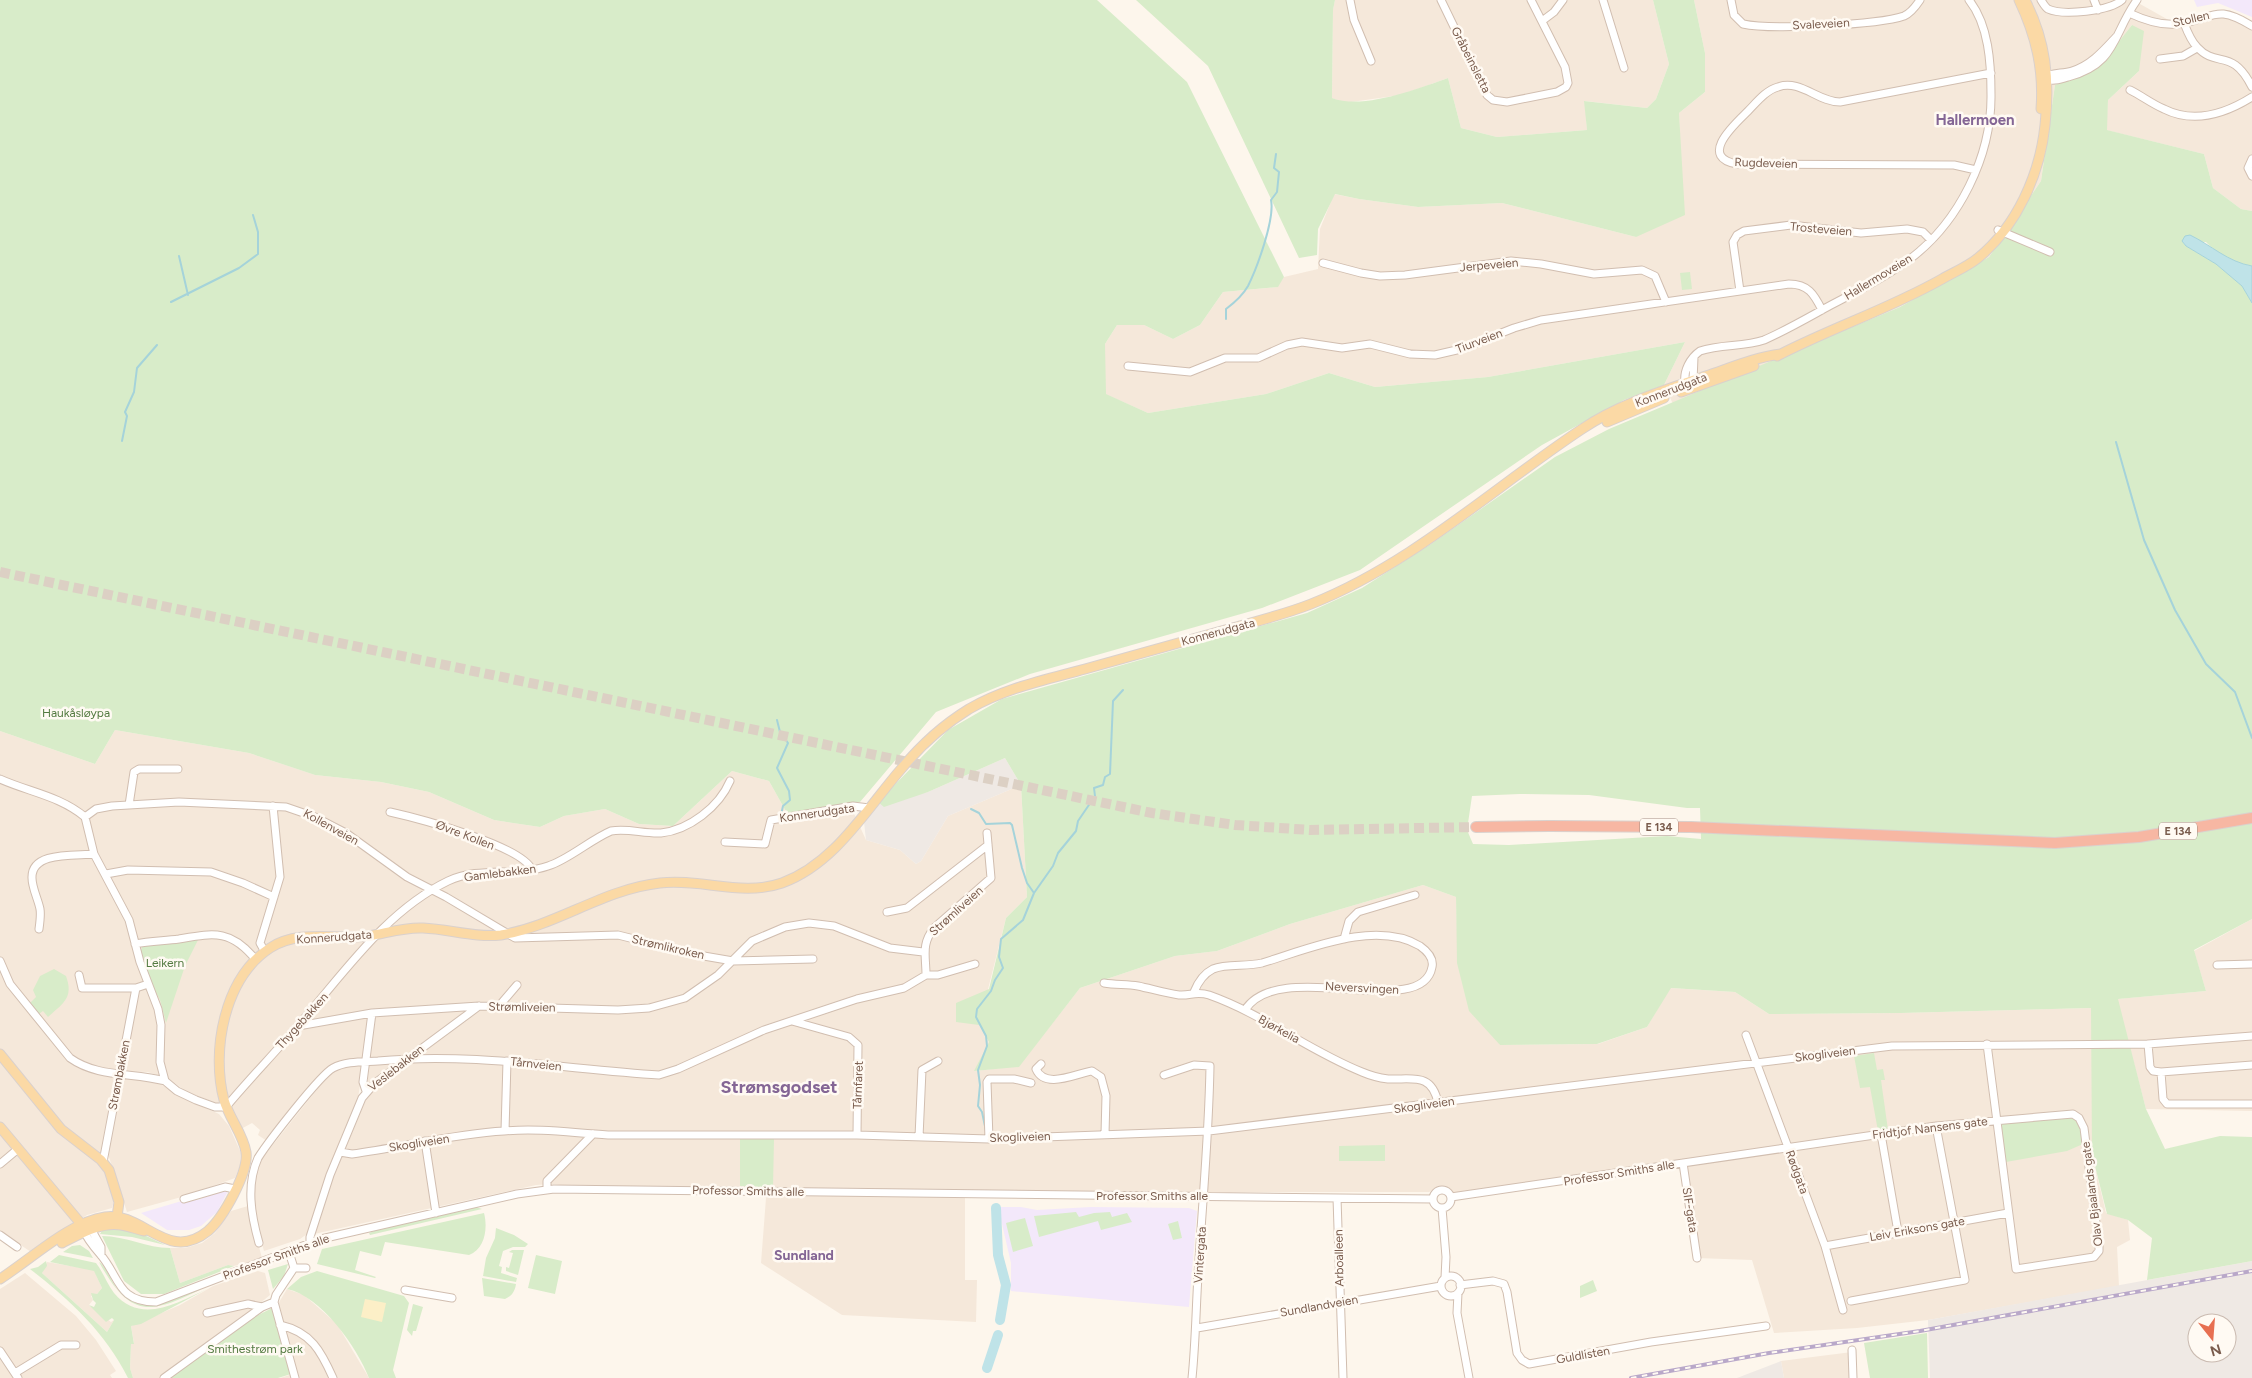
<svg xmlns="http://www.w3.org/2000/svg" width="2252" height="1378" viewBox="0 0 2252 1378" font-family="Figtree,sans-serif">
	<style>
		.residential { fill: #f5e8da }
		.industrial { fill: #efe9e4; fill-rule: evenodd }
		.education { fill: #f3e8fa }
		.green { fill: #d8ecc9; fill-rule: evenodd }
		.sand { fill: #fcefc7 }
		.water { fill: #bfe3e8; stroke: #a5d3da }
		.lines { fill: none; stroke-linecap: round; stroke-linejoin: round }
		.stream { stroke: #a5d3da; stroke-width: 2 }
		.river { stroke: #bfe3e8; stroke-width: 10 }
		.highway-tunnel { stroke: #dcd0c4; stroke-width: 10; stroke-dasharray: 10 5; stroke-linecap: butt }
		.minor-casing { stroke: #d1beb0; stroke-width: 9 }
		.major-casing { stroke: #dad1cd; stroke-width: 11 }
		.highway-casing { stroke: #dad1cd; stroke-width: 12 }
		.minor { stroke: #fff; stroke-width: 7 }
		.major { stroke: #fbd9a5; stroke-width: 9 }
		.highway { stroke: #f7b7a3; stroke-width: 10 }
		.rail-casing { stroke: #b9a8c9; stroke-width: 4 }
		.rail { stroke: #fffaf3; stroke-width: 2; stroke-dasharray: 5.5; stroke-linecap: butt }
		.labels { text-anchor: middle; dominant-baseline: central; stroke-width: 5; stroke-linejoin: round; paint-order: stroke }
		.shield { fill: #fffaf3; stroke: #a28b7f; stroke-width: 1 }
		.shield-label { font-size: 11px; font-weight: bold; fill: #7a5c4d }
		.street-label { font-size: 12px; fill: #7a5c4d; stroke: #fffaf3 }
		.park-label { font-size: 12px; fill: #537a41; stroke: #fffaf3 }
		.neighbourhood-label { font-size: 14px; font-weight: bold; fill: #846695; stroke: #fffaf3 }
		.quarter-label { font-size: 15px; font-weight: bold; fill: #846695; stroke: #fffaf3 }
		.district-label { font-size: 18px; font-weight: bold; fill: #846695; stroke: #fffaf3 }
	</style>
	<rect width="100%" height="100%" fill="#fdf6ec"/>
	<path class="residential" d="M1335,0H1653L1669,64L1656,99L1647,108L1585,101L1587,130L1497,137L1461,128L1448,78L1401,95L1344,103L1332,98L1333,10Z
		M1694,0H2133L2181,27L2220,17L2252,23V211L2241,209L2213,188L2204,154L2106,130L2108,100L2139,71L2132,25L2097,70L2055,85L2041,181L1989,257L1900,307L1673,404L1664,385L1685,342L1488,377L1375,387L1329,373L1266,394L1148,413L1105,394V344L1117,325H1144L1173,339L1200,325L1223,292L1277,287L1284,277L1318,269L1320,229L1334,194L1359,199L1418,207L1502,203L1636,237L1680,148L1679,113L1705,92V53Z
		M115,730L249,753L315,775L381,782L429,792L494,820L540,827L564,816L605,809L639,824L673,826L732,771L769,781L788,815L852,809L866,840L900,850L916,864L921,861L948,816L1021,785L1027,897L1006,918L979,1025L989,1042L975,1071L1019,1066L1080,988L1175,956L1217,951L1290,924L1423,885L1456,897L1458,966L1500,1045L1598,1044L1647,1027L1670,988L1735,992L1769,1014L1901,1013L2092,1008V1154L2106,1213L2128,1220L2130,1240L2117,1247L2119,1286L1928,1320L1857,1328L1774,1333L1752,1260L1697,1258L1683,1164L1451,1197L1449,1188L1441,1186L1429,1192H1212L1204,1196L965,1197V1280H977L976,1322L842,1315L761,1263L766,1198L719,1191L580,1189L555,1184L536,1185L314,1234L325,1198L367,1097L369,1059L338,1063L327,1068L267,1141L258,1135L260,1130L252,1123L241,1129L232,1109L187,1092L169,1079L148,1072L116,1071L104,1153L98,1162L107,1175L114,1201L112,1208L87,1215L31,1252L0,1231V731L95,764Z
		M2252,919V1111L2146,1109L2117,999L2206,991L2194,951Z
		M360,1066L362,1069L358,1099L340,1141L307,1234L300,1239L264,1251L256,1221L254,1203L255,1172L260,1161L330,1073L342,1068Z
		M121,1077L154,1080L182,1097L219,1114L229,1126L241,1153L240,1166L235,1178L185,1196L127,1212L108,1154Z
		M248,1206L262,1258L234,1266L228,1265L180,1283L170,1248H185L202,1243L215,1233L231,1211Z
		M47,1262L94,1270L102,1288L97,1294L91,1296L93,1300L89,1305L111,1322L114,1320L107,1332L42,1273Z
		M258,1271L265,1273L270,1295L225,1332L162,1378H133L130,1368L131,1344L134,1343L131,1326L180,1305L213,1286Z
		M25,1273L76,1316L96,1340L116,1371L110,1375L112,1378H0V1289Z
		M287,1289L304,1295L337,1324L369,1378H280L296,1373L278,1304Z
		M1852,1352L1853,1378H1784L1781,1361Z"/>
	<path class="industrial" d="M1005,758L1021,785L948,816L921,861L916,864L900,850L866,840L864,822L878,802L928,792Z
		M2252,1261V1378H1930L1928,1320ZM2197,1323H2227V1353H2197Z
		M1781,1361L1784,1378H1737Z"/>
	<path class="education" d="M2194,0H2252V17L2218,3L2197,7Z
		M218,1191H228L217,1212L201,1226L189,1230H167L141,1213L185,1200H198Z
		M998,1207H1021L1037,1210L1091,1207L1189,1208L1197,1211L1189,1307L1011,1291V1263Z"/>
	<path class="green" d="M0,0H1097L1187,82L1284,277L1278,287L1223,292L1200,325L1173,339L1144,325H1117L1105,344L1106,394L1148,413L1266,394L1329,373L1375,387L1488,377L1685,342L1664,385L1624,400L1542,445L1360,570L1262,608L1030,674L936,712L860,802L842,807L788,815L769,781L732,771L673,826L639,824L605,809L564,816L540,827L494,820L429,792L381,782L315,775L249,753L115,730L95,764L0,731Z
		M1136,0H1335L1333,10L1332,98C1363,110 1417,89 1448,78L1461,128L1497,137L1587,130L1584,101L1647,108L1656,99L1669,64L1653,0H1694L1705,53V92L1679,113L1685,215L1636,237L1502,203L1418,207L1359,199L1335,194L1318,229L1317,255L1299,258L1208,66Z
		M2132,25L2144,31L2139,71L2108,100L2107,130L2204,154L2213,188L2241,209L2252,211V266C2235,263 2217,254 2206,242L2182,241L2186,246L2216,264L2242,286L2252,303V919L2194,950L2206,991L2118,999L2146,1109L2165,1149L2220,1136L2252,1137V1261L2147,1280L2152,1238L2128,1220L2107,1214L2092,1154L2091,1008L1901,1013L1769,1014L1735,992L1671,988L1647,1027L1597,1044L1500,1045L1469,1011L1457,963L1456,897L1423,885L1290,924L1217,951L1175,956L1080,988L1019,1067L974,1071L989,1042L979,1025L956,1022V1003L989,989L1006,918L1027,897L1021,785L1005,758L928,792L884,807L878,802L948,730L1002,699L1307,613L1362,588L1431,544L1555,457L1609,429L1900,307L1989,257L2041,181L2055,85L2097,69ZM1520,794L1589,795L1687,808H1700L1701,839L1667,836L1509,845L1473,844L1467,830L1472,796Z
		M1690,272L1692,289L1682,290L1680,273Z
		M199,938L185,966L166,1023C164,1015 162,1007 160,1000C153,984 134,962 143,945Z
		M54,969L66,976C74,998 63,1003 48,1017L43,1011L36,1016L27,1006L36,997L33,990L40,976Z
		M1874,1053L1877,1070L1883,1069L1885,1080H1881L1888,1130L1878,1131L1870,1087L1860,1088L1854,1056Z
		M2073,1117L2080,1123L2083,1144L2067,1151L2006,1162L2001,1126L2002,1122Z
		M740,1138L774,1139L773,1188L740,1186Z
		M1385,1145V1161H1339V1146Z
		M476,1207L482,1209L370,1235L369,1233L380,1229Z
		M1076,1212L1079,1217L1094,1213L1110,1212L1112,1217L1127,1213L1132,1222L1101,1230L1098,1221L1039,1237L1034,1216Z
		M484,1213C488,1228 485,1249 469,1255L385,1242L381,1256L360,1251L355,1270L376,1277L375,1278L317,1264L322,1249Z
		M1025,1218L1033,1246L1013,1252L1006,1223Z
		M1178,1221L1182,1238L1173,1240L1168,1224Z
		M120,1228L138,1232L165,1245L132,1237L100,1234L103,1229Z
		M496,1228L514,1235L528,1244L525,1247H513L503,1251L499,1266L502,1267L501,1273L517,1278L516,1282L483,1276L486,1258L495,1238Z
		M102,1236C126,1236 147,1248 170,1248L180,1283L228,1265L234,1266L164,1294H141L124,1281Z
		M80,1245L89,1251L93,1258L63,1252L72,1246Z
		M512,1250H524L518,1275L506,1271V1267L509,1268L513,1253L509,1252Z
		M59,1255L96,1263C103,1272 107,1284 114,1293C141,1325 177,1303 207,1289L141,1324L131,1326L134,1344H131L130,1368L133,1378H128C105,1332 70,1300 30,1269L38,1267L46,1261L47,1266L42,1273L107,1332L114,1320L112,1318L106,1322L89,1305L94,1307L96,1303L93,1300L91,1293L97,1294L102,1288L94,1271L50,1262Z
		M536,1255L562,1261L555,1294L528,1288Z
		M99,1262C107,1267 111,1282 118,1290C146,1322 180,1294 210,1285C154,1312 133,1324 99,1262Z
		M288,1264L284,1276L273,1289L268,1270Z
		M317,1271L404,1296L409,1303L393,1370L396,1378H369C357,1347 321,1296 287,1289L301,1277Z
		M482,1278L516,1284C515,1291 512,1296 505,1299L484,1296Z
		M1593,1280L1597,1291L1580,1298V1286Z
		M413,1304L423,1307L416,1331H413L412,1336L407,1330Z
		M272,1308L291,1374L278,1378H168L202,1355L243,1323Z
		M1927,1333L1928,1378H1870L1864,1343Z"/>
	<path class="sand" d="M365,1299L386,1303L382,1322L361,1317Z"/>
	<path class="water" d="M2190,235C2211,245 2228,262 2252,266V303L2242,286L2216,264L2186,246L2182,241L2185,236Z"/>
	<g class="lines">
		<path class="stream" d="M179,256L188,295
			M171,302L239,268L258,254V232L253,215
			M1226,319V309C1234,303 1243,295 1248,286C1257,268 1275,219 1271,200L1277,192L1279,172L1274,168L1276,154
			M122,441L127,416L125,412L134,392L137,368L157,345
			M2116,442L2144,540L2175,610L2206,664L2235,692L2252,738
			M777,720L780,732L788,743L777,768L789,791L790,800L783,806L781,815
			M971,809L979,813L986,824L1010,823L1012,825L1022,868L1027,883L1034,893L1023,920L1001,939L999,957L1003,968L995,980L991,991L977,1009L976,1017L986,1036L987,1046L978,1070L980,1085L978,1106L982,1112L986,1131
			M1034,893L1053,866L1058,853L1076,831L1078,821L1095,796L1094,788L1103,785L1105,777L1110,774L1113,701L1123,690"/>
		<path class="river" d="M996,1208L998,1255L1006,1285L1000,1320
			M987,1368L998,1335"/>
		<path class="highway-tunnel" d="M0,572L1152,813L1235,825L1310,830L1476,827"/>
		<defs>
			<path id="minor" d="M1350,0L1354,20L1371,61
				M1441,0L1487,95L1493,100L1507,102L1557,92L1566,87L1568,83L1565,67L1531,0
				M1603,0L1624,68
				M1731,0L1734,15L1743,24C1770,30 1878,25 1904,16C1911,13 1916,6 1920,0
				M2041,0C2043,3 2045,7 2048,9C2063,16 2110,11 2122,0
				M2094,0L2098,10
				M2129,13C2144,20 2161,26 2178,24C2215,19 2214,3 2252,26
				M1542,21L1554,12L1563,0
				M2184,23C2187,31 2191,41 2197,47C2217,69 2232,47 2252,87
				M2116,37C2103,51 2091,65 2072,71C2062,74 2051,72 2042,78C2051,82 2059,80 2068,77C2117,64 2112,35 2137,0
				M2160,59L2183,56L2197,48
				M2130,90C2142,96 2152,104 2164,109C2194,124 2225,114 2252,97
				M2252,159L2248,168L2252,176
				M1976,170L1954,165L1737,164C1697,157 1736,123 1748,111C1756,103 1766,90 1778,87C1800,79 1818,102 1840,102L1991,73
				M1998,230L2050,252
				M1323,263L1361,273L1380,276L1405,275L1511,261L1541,264L1594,274L1642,270L1655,276L1666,302
				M1740,291L1733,242L1737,235L1744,231L1791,225L1861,233L1907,229L1923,232L1931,240
				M1694,357L1693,381L1690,389L1685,384C1683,371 1690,358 1700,351C1721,344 1744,347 1764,340C1787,330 1809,317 1831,305C1858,291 1885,277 1910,259C1959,222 1992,156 1991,94C1991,64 1989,25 1969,0
				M1128,366L1190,372L1225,358H1258L1287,345L1302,342L1342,348L1370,344L1410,354L1435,355L1461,349L1514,328L1541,320L1789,284C1808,284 1814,294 1822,310
				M0,779C29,792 60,796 85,817L94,854L129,920L140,962L158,1009L161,1025L160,1062L165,1081L177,1091L196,1100L215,1107H226C250,1078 277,1051 301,1022C345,972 386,911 448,881C480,866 516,877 548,866C568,860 590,840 611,831C628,828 644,834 661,833C689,830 719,807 730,781
				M129,805L134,772L139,769H178
				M390,812C417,818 523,846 532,870
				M85,817L96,809L112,806L179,802L286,807L315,817L346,833L407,877L446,897L515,938L618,935L698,955L733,961L813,959
				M725,842L765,844L771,820L853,806L869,808
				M106,874L128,870L211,872L243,883L274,897
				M887,912L907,908L988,845
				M39,929C40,922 41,915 40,909C38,899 32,888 32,878C31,851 75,856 94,854
				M1344,939L1349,921L1358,912L1415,895
				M135,944C150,941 164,941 179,939C214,933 231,929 256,960
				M265,952L260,943L280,877L273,806
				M0,961L10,984L70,1058C98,1078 133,1072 165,1081
				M2217,965L2252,964
				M79,975L82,988H136
				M926,975H938L975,964
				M1104,983C1116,985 1127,984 1138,986C1152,989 1165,993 1179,995C1190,996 1196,991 1209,995C1263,1014 1309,1051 1362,1072C1369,1075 1380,1078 1388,1079C1412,1080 1432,1072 1438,1103
				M1194,992C1198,982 1203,974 1213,969C1227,963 1246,967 1262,963C1306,950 1375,919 1420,946C1427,951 1434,958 1432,967C1422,1022 1279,956 1245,1010
				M499,1006L517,985
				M792,1021L849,1037L858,1045L857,1135
				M298,1026L372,1013L479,1006L618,1010L649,1008L685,998L718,975L752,941L785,927L809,923L834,926L890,948L923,952
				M1746,1035L1825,1246L1843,1310
				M2148,1044L2150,1067L2153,1071L2161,1072L2252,1065
				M1041,1064L1036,1069C1045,1090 1077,1073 1092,1071L1101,1077L1106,1096L1105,1134
				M2161,1072L2163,1099L2167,1104H2252
				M1164,1075L1194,1065L1210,1066C1209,1131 1203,1195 1199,1260C1196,1300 1196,1339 1192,1378
				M366,1091L363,1082L372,1013
				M505,1131L507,1061
				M1881,1134L1898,1232
				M919,1137L922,1070L938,1061
				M989,1139L987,1082L989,1079H1014L1031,1083
				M425,1141L436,1213
				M340,1152L352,1154C403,1147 453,1134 504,1131C541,1128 572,1133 608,1135H857L989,1139L1209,1131L1892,1046L2148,1044L2252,1036
				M103,1162L136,988L148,984
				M1683,1163L1697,1258
				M0,1164L18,1149
				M547,1190V1181L593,1134
				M1433 1199a9 9 0 1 1 18 0a9 9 0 1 1-18 0Z
				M1451,1197L1936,1126L2073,1114L2079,1118L2084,1128L2099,1246V1251L2094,1257L2016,1269L1987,1044
				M1337,1198L1343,1378
				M184,1199L225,1187L235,1189
				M1442,1208L1446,1257L1445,1278
				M88,1227L91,1229L101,1247V1255
				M83,1229C87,1239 93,1246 100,1254C120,1277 117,1302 156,1302L321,1239L517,1194L554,1189L1433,1199
				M0,1235L17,1247
				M259,1243C251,1215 246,1185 258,1158C268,1142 320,1075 333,1068C346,1061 364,1062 378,1061C472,1052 565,1069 659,1075L678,1069L764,1030L857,999L904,988L926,975C926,956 921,944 934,928L991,878L987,833
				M310,1243V1237L330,1175L362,1098L375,1083L479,1006
				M1825,1246L2008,1213
				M289,1252L294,1268L276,1295L274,1302L295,1378
				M294,1268H306
				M1441 1286a10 10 0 1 1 20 0a10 10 0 1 1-20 0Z
				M1460,1285L1493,1281L1504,1284L1507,1292L1517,1353L1522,1360L1529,1364L1651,1342L1766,1326
				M405,1290L452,1298
				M1458,1293L1457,1313L1469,1378
				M1851,1301L1965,1280L1936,1126
				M207,1313L248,1304L262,1307
				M280,1325C311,1332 321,1351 333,1378
				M1197,1328L1441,1286
				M1852,1350L1853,1378
				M0,1351L18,1378
				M15,1373L61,1345H76
				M164,1378L262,1307L274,1302"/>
			<path id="major" d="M2019,0C2036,36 2044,70 2041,109
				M1777,356C1831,328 1889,309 1942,279C1954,272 1967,267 1978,258C2017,226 2040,174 2045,125C2050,80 2046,41 2025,0
				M1681,392L1754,366
				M1607,422L1664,398
				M0,1054L61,1129L101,1160L109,1170L119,1202L116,1224
				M0,1127L82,1225
				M62,1243C80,1234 100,1222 121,1225C129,1226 136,1229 144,1231
				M0,1279C30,1260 70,1222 105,1217C143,1211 167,1264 208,1231C223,1218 249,1172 246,1152C243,1134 229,1118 224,1100C211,1051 224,978 270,948C299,929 336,940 368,936C387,933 404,927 423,928C449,929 475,938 501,935C556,926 604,889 660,883C701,878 742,897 782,883C835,864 867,808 902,768C921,745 943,725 969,709C1005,688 1045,680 1085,669C1131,656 1178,643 1225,630C1254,622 1283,615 1311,604C1412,564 1493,488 1582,429C1619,404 1665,390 1706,376C1730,368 1755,357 1781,354"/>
			<path id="highway" d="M1476,827L1550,826L1691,827L2055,843L2139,837L2252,818"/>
		</defs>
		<use href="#minor" class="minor-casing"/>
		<use href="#major" class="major-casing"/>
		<use href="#highway" class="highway-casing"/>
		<use href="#minor" class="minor"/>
		<use href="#major" class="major"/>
		<use href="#highway" class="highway"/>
		<defs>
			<path id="rail" d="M1631,1378L1769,1353L1920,1331L2252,1271"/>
		</defs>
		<use href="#rail" class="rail-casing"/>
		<use href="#rail" class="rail"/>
	</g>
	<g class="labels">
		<g class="shield">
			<rect x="1640" y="818.5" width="38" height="17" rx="4"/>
			<rect x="2159" y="822.5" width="38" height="17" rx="4"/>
		</g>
		<g class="shield-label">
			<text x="1659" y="827">E 134</text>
			<text x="2178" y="831">E 134</text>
		</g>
		<g class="street-label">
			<text transform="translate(2191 19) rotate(-13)">Stollen</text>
			<text transform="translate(1821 24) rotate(-3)">Svaleveien</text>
			<text transform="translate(1471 60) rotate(63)">Gråbeinsletta</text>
			<text transform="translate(1766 163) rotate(2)">Rugdeveien</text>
			<text transform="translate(1821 229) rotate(5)">Trosteveien</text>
			<text transform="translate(1489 265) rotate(-5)">Jerpeveien</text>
			<text transform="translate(1878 277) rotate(-31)">Hallermoveien</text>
			<text transform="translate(1479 341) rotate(-21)">Tiurveien</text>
			<text transform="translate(1671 390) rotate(-21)">Konnerudgata</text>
			<text transform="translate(1218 632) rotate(-15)">Konnerudgata</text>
			<text transform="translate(817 813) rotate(-8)">Konnerudgata</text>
			<text transform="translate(331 827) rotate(29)">Kollenveien</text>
			<text transform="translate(465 835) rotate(21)">Øvre Kollen</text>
			<text transform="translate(500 873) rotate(-7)">Gamlebakken</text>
			<text transform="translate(956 911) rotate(-42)">Strømliveien</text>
			<text transform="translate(334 937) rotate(-4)">Konnerudgata</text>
			<text transform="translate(668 947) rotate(13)">Strømlikroken</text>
			<text transform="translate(1362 988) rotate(3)">Neversvingen</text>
			<text transform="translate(522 1007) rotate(1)">Strømliveien</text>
			<text transform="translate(302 1021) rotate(-48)">Thygebakken</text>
			<text transform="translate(1279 1029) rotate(29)">Bjørkelia</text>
			<text transform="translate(1825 1054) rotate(-7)">Skogliveien</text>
			<text transform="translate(536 1064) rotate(6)">Tårnveien</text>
			<text transform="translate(396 1068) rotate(-38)">Veslebakken</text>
			<text transform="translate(119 1075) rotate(-79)">Strømbakken</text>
			<text transform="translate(858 1085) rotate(-88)">Tårnfaret</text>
			<text transform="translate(1424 1105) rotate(-8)">Skogliveien</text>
			<text transform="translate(1930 1128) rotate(-7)">Fridtjof Nansens gate</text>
			<text transform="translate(1020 1137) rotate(-2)">Skogliveien</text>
			<text transform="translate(419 1143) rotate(-9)">Skogliveien</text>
			<text transform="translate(1797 1172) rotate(70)">Rødgata</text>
			<text transform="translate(1619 1173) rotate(-9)">Professor Smiths alle</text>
			<text transform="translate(748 1191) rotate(1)">Professor Smiths alle</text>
			<text transform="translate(2092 1194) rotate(-97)">Olav Bjaalands gate</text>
			<text x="1152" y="1196">Professor Smiths alle</text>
			<text transform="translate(1690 1210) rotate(81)">SIF-gata</text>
			<text transform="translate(1917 1229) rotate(-10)">Leiv Eriksons gate</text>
			<text transform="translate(1200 1255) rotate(-86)">Vintergata</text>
			<text transform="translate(276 1257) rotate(-20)">Professor Smiths alle</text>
			<text transform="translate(1339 1258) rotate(-91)">Arboalleen</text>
			<text transform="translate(1319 1306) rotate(-10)">Sundlandveien</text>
			<text transform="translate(1583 1355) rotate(-10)">Guldlisten</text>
		</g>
		<g class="park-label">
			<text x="76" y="713">Haukåsløypa</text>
			<text x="165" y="963">Leikern</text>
			<text x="255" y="1349">Smithestrøm park</text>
		</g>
		<g class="neighbourhood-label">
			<text x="804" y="1255">Sundland</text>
		</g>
		<g class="quarter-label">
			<text x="1975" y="120">Hallermoen</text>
		</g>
		<g class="district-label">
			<text x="779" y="1087">Strømsgodset</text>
		</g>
	</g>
	<g transform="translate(2212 1338) rotate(163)"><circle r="24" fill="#fffaf3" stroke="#cabbb1"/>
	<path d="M0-4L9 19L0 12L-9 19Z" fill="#e76f51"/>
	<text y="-8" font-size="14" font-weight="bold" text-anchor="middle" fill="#7a5c4d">N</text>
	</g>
</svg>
